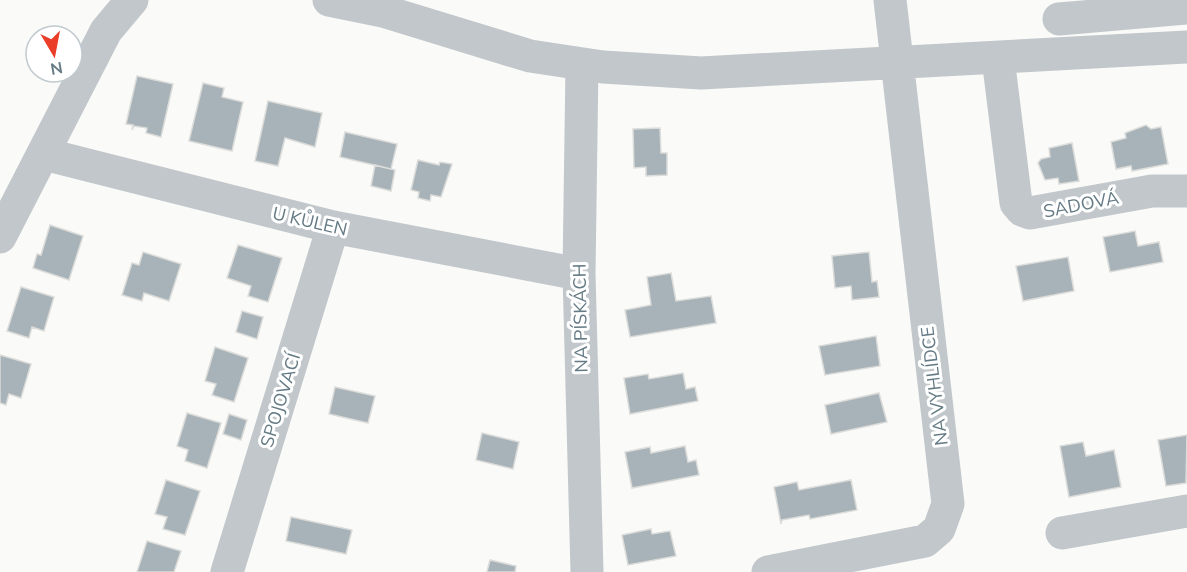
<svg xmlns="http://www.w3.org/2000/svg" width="1187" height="572" viewBox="0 0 1187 572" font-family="Mulish,sans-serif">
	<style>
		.building { fill: #a7b3b8; stroke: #dcdcda; stroke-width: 1.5 }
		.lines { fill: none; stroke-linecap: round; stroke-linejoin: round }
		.minor { stroke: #c1c7ca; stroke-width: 33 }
		.labels { text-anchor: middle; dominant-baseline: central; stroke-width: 6; stroke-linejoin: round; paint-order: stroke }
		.street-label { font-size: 18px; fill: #647a84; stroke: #fff }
	</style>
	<rect width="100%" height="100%" fill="#fafaf8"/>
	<path class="building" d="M137,76L173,84L161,137L146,133L147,128L134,126L132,130L133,125L126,124Z
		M203,83L224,88L222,97L243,102L232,151L189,141Z
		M268,101L322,113L315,147L285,138L278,166L255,161Z
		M1146,125L1151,129L1161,127L1168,164L1132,171L1131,166L1116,169L1111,142L1126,138L1125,133Z
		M660,128L661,153H667V175L646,176V167L634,168L633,129Z
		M345,132L397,144L391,169L340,157Z
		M1072,143L1079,181L1059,184L1058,178L1045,180L1038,163L1041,159L1050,157L1049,148Z
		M418,160L439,165L440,162L452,164L441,197L431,195L430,201L418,198L419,192L411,190Z
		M375,165L395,170L391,191L371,186Z
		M50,225L83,236L69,280L33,268L37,254L41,255Z
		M1135,231L1138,246L1159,242L1163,262L1110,272L1103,237Z
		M238,245L282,258L268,302L248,296L251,286L227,278Z
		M143,252L181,264L169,301L144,293L142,301L122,295L132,263L139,265Z
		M869,252L872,282L877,281L879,297L852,300L851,286L835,288L832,256Z
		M1068,257L1074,291L1023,301L1016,266Z
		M671,273L676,301L711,296L716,323L630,337L625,310L651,305L647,277Z
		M21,287L54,297L44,331L32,327L29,338L7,331Z
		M242,311L263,317L257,339L236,332Z
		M876,336L880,366L825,375L819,346Z
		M215,347L248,358L234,402L212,395L216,384L205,381Z
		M0,355L31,364L21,398L9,394L6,405L0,403Z
		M683,373L686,389L695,387L698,401L630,414L624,378L648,374L649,379Z
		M335,387L375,396L368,423L329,414Z
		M879,393L887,422L831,434L825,405Z
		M187,413L221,423L207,468L185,461L188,450L177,446Z
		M229,414L247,420L241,440L223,434Z
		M482,433L519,442L513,469L476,460Z
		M1187,435L1186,483L1166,486L1158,440Z
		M1083,442L1086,456L1114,450L1121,487L1069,497L1060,446Z
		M685,446L688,462L696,460L699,475L632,488L625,452L650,447L651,453Z
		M166,480L200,491L185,535L163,529L167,517L155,514Z
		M851,480L857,510L810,519L809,515L782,520L781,524L774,487L797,482L799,490Z
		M291,517L352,530L346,554L286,541Z
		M651,529L652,534L670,531L676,556L628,565L622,535Z
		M147,541L181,551L174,572H137Z
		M490,560L516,566L515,572H487Z"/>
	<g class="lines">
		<path class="minor" d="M329,0L383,11L530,56L603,67L701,73L1187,47
			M1059,19L1187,8
			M998,58L1016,203L1022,210L1030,213L1152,191H1187
			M582,64L579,274L587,572
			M44,154L333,227L579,274
			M0,237L106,31L132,0
			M1062,533L1187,511
			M227,572L333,227
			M768,572L925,541L939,529L948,504L890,0"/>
	</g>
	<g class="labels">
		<g class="street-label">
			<text transform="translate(1081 204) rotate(-11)">SADOVÁ</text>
			<text transform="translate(310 221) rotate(13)">U KŮLEN</text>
			<text transform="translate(580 318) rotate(-91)">NA PÍSKÁCH</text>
			<text transform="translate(934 386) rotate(-97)">NA VYHLÍDCE</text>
			<text transform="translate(280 400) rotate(-73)">SPOJOVACÍ</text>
		</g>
	</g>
	<g transform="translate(54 54) rotate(170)"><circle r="28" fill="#ffffff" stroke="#c1cace" stroke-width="1.5"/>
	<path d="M0-4.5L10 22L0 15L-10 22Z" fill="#ea3e28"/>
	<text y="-9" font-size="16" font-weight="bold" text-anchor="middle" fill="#647a84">N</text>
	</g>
</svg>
